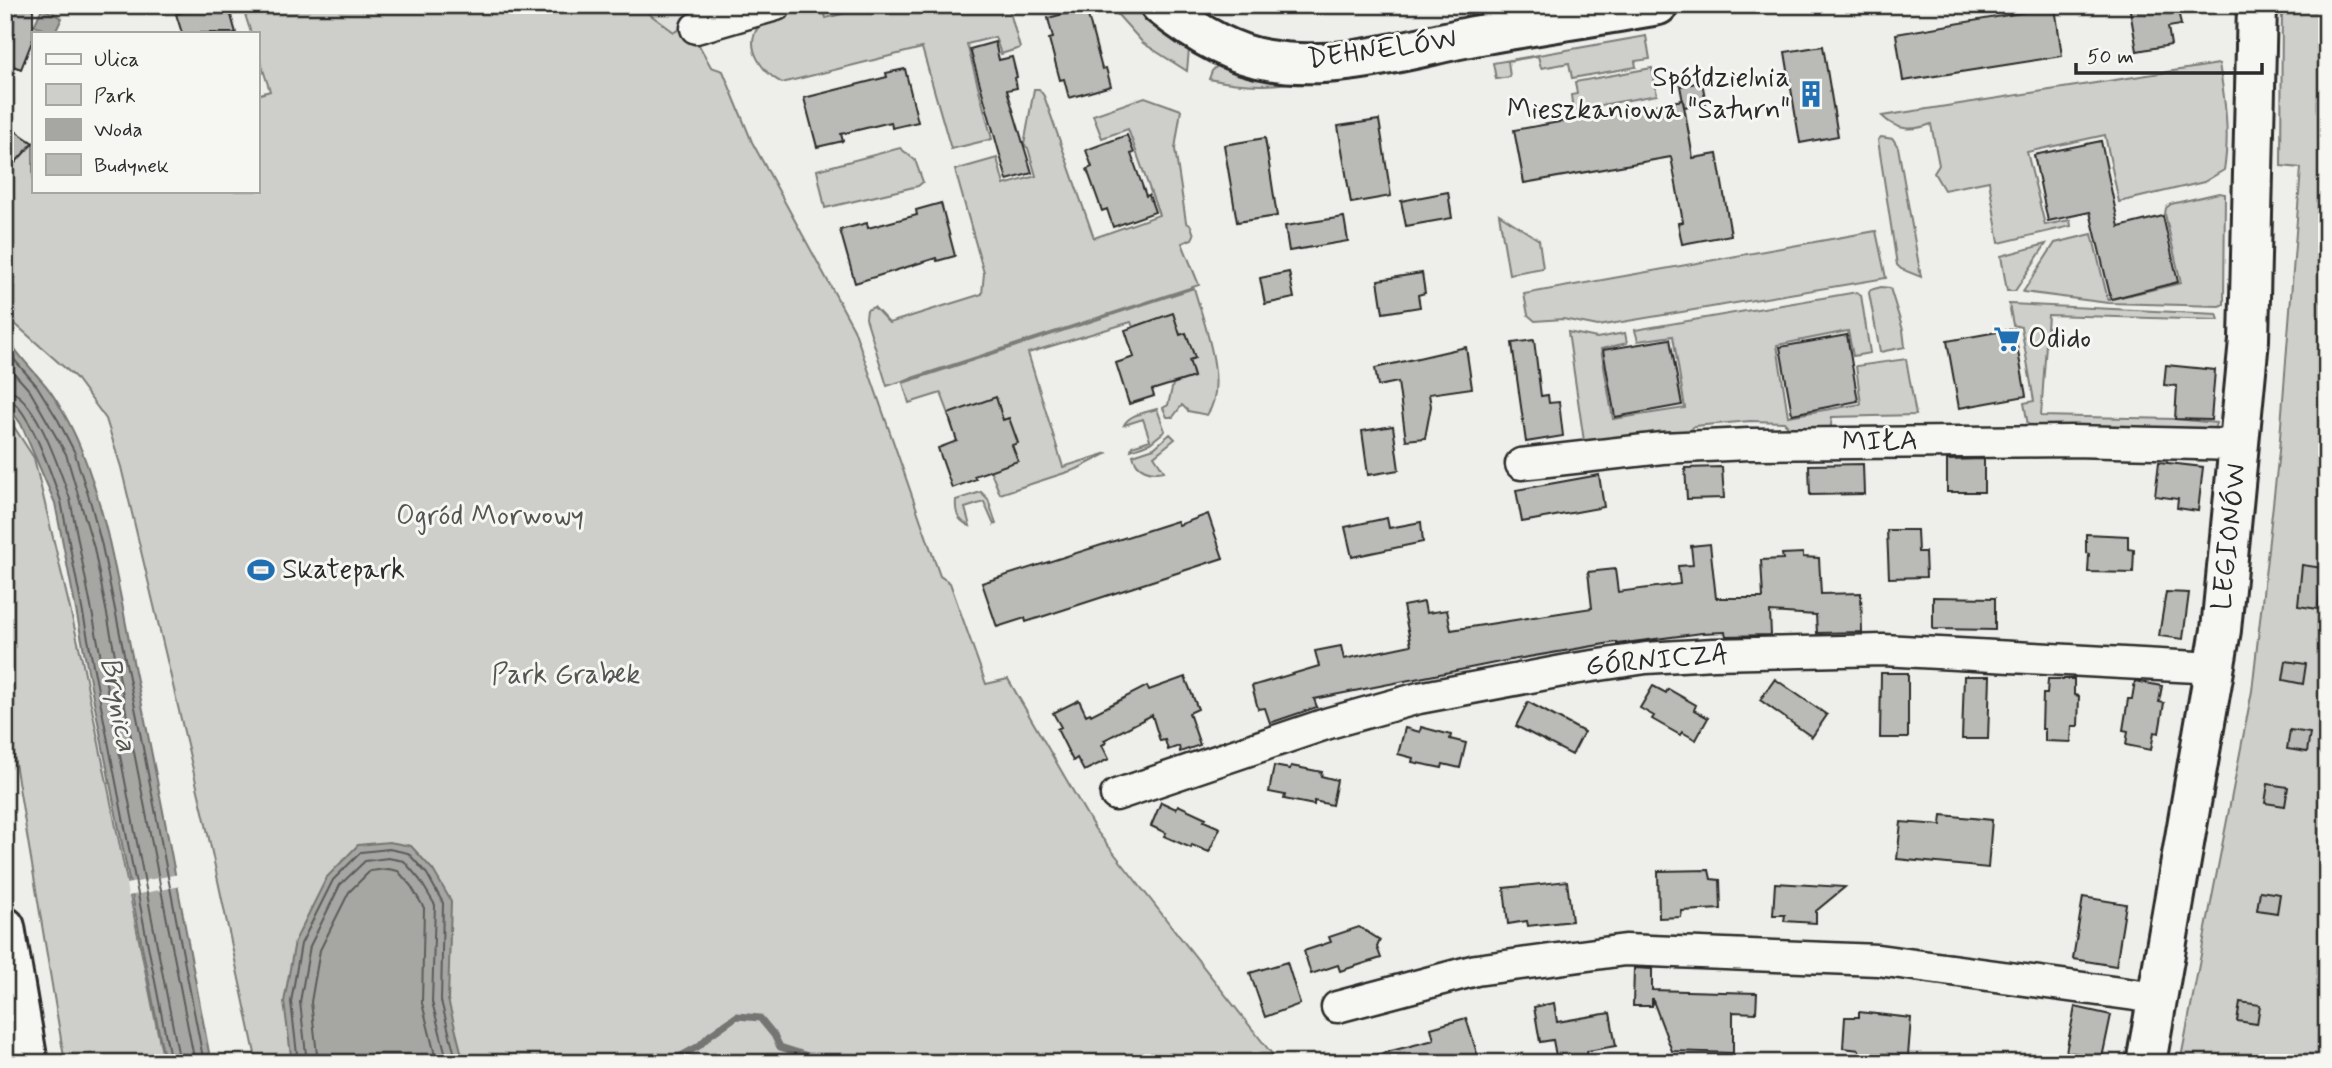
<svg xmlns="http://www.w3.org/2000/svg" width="2332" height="1068" viewBox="0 0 2332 1068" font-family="Mynerve,sans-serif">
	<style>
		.built { fill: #dededb }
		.green { fill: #cececa; stroke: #7c7c7a; stroke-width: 2 }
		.water { fill: #a6a6a3; stroke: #757573; stroke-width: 2 }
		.pier { fill: #eeeeea }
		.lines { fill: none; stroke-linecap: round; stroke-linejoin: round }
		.shore { stroke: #5c5c5b; stroke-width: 2 }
		.stream { stroke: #757573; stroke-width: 7 }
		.building { fill: #babab7; stroke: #2b2b2b; stroke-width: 2 }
		.street-casing { stroke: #2b2b2b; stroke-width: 35 }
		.secondary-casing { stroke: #2b2b2b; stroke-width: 44 }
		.street { stroke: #f6f6f2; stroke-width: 30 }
		.secondary { stroke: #f6f6f2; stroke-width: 38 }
		.labels { text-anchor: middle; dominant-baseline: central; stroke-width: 6; stroke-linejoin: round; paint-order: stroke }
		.street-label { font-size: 28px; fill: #2b2b2b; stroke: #f6f6f2 }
		.poi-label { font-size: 28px; fill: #2b2b2b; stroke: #f6f6f2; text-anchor: start }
		.park-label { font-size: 28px; fill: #545453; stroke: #f6f6f2 }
		.water-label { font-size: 30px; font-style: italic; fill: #565655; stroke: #f6f6f2 }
	</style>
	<rect width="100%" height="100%" fill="#eeeeea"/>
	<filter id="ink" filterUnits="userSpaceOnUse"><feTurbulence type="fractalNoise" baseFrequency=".0143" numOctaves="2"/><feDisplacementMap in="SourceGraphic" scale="14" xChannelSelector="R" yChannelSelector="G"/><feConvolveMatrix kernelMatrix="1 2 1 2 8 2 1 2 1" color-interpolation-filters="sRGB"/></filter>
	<g filter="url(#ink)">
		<path class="built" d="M637,5H681L688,25L675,33Z"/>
		<path class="green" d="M242,5H637L674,32L688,25L711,67L723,71L752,142L854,329L940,576L950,583L986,684L1008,679L1095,829L1279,1063H257L205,820L121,467L106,419L75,377L5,315V174L33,143V191H257V95L270,91L257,51V33H251Z
			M804,5H822L826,18L876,5H1008L1020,48L1001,54L995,37L967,44L992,139L951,149L922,48L782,83C763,73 742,46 760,25C770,13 790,9 804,5Z
			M1109,5H1140L1186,43L1189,49L1187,71L1143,43Z
			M2282,5H2327V1063H2180L2252,691L2279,451L2301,168L2281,166Z
			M1646,36L1650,59L1635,61L1636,67L1572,78L1569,63L1541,68L1538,56L1508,61L1510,77L1496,79L1493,63Z
			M1219,64L1328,77C1284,85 1253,89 1209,79L1212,71Z
			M2219,64C2225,99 2230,135 2224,170L2204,182L2119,202L2105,135L2027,152L2045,225L2070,220L2071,226L1999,243L1989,181L1944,190L1934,173L1939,165L1931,124C1913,131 1897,131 1882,116Z
			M1652,68L1657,95L1573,110L1571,95L1577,94L1575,82Z
			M1034,89H1039L1044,96L1094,238L1159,215L1128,129L1102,138L1093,115L1145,97L1181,110L1175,149L1186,222L1191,226L1194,235L1192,239L1182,243L1199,285L887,386L866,318L867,310L874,307L889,323L982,294L984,273L955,170L997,158L1004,185L1036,176L1028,148L1024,145Z
			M1881,137L1893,139L1898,147L1921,277L1901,269L1897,265L1878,140Z
			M900,148L915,160L923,182L918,186L825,208L817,170Z
			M2219,193L2225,194L2224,304L2219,306L2108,303L2023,292L2055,243L2092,234L2108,300L2181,283L2165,214L2166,208L2171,204Z
			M1499,214L1539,240L1543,268L1509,274Z
			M1876,231L1886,278L1598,326L1563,319L1535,321L1528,315L1524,294Z
			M2046,244L2015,291H2007L2001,256Z
			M1881,287L1890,288L1903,330L1905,347L1880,352L1869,293L1870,290Z
			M1194,288C1203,321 1229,385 1207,415L1188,411L1182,405L1173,417H1167L1163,408L1168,405L1173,384L1194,376L1189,360L1195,358L1186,333L1180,335L1173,314L1133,327L1131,322L1028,353L1063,467L1108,453L1077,469L1000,494L990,470L1017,461L1012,445L1009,418L1003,420L996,398L949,414L941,393L909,403L903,383Z
			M1857,292L1861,295L1870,353L1853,356L1848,331L1777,345L1788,416L1861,404L1856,366L1906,359L1916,415L1832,417L1830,433L1793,432L1784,422L1750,421L1694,426L1687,436L1585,448L1568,332L1597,338L1625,333L1627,343L1601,349L1613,419L1685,408L1673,336L1638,341L1635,330Z
			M2009,304L2217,314L2219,320L2048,315L2041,416L2175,419L2216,423L2214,430L2029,431L2024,403L2034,401L2021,327L2013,325Z
			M1157,409L1165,431L1150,443L1131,450L1132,446L1150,440L1143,419L1124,425C1129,414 1145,413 1157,409Z
			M5,413L34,458L81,655L164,1063H65L5,703Z
			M1170,434L1175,439L1154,456L1164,471C1151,474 1136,470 1133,455L1154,448Z
			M981,492L988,499L996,524L994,525L984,502L965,508L970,526C958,521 955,513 956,500Z"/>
		<path class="water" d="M42,8L62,18L55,33L34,26Z
			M5,334C15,352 28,365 41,380C56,396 73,429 81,449C109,519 120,597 135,671C162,801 186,932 211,1063H165L55,503L21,424L5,402Z
			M389,842L411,846L433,870L451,901L448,1000L464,1063H292L284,1002L295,941L327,877L358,845Z"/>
		<path class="pier" d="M179,874L181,886L128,896L126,884Z"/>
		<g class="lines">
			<path class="shore" d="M5,349L37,386L58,420L74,451L91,504L102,546L138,722L204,1063
				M5,363L30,391L66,454L94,548L195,1063
				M5,390C35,391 61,474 70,499L180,1063
				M5,398C28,401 53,480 61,501L171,1063
				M298,1063L291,1002L301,944L333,880L361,852L389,849L408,853L427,874L443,903L441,1001L457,1063
				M307,1063L300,1002L310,946L340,885L365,861L388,858L404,861L420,880L435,905L432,1002L448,1063
				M318,1063L311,1002L320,950L349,892L370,871L388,869L398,871L411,886L424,908L422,1003L437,1063"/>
			<path class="stream" d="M668,1063L699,1046L710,1035L737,1016L760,1018L774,1035L780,1047L820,1060L824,1063"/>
		</g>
		<path class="building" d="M5,5H33V39L21,69L5,63Z
			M208,5H228L236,33H182L176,14Z
			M2129,5H2177L2181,25L2168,27L2171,45L2137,51Z
			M2055,7L2062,56L1903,81L1896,34Z
			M1086,8L1102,69L1106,68L1111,86L1069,98L1064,79L1060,80L1049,39L1053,38L1048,18Z
			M995,42L999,60L1012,57L1017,77L1015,78L1017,88L1007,90L1032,173L1007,180L970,49Z
			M1823,46L1838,136L1800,143L1785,52Z
			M905,69L918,122L892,128L891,122L841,134L843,141L817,147L804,98L887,77L886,73Z
			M1702,82L1706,103L1684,107L1680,86Z
			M1683,100L1693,158L1717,154L1731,235L1682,244L1678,223L1683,222L1671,157L1524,183L1514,130Z
			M1379,120L1391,196L1351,203L1338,126Z
			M5,124L33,143L5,174Z
			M1127,135L1134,153L1131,154L1146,196L1149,195L1155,212L1113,227L1107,209L1102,211L1087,169L1092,167L1086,150Z
			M1265,138L1277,216L1237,222L1224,145Z
			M2101,141L2119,227L2163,216L2178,282L2111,299L2090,212L2048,221L2034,155Z
			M1448,192L1452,218L1406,226L1401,201Z
			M941,203L955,256L937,261L936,258L855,283L840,230L867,223L868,228L917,215L916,210Z
			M1344,217L1348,241L1289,251L1285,226Z
			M1289,272L1294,298L1265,304L1260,278Z
			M1422,273L1425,293L1418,295L1420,307L1383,313L1378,280Z
			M1173,313L1180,335L1186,333L1195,358L1189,360L1194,377L1152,390L1154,396L1129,404L1116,363L1134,357L1125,330Z
			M2014,329L2026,396L1959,408L1947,341Z
			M1847,335L1858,401L1792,414L1780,347Z
			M1670,339L1682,405L1615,417L1603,350Z
			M1534,340L1541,396L1548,395L1549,403L1559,402L1563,436L1526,442L1512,343Z
			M1466,347L1472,388L1429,394L1431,406L1425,438L1406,440L1398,382L1378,386L1375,368Z
			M2166,365L2215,370L2211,420L2175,419L2177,386L2164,385Z
			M996,397L1003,420L1009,418L1018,443L1012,445L1018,461L974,476L976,479L952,488L938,448L957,441L948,414Z
			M1393,426L1399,470L1368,475L1362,431Z
			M1984,459V492H1947V460Z
			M2159,462L2203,467L2198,511L2177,508L2178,499L2155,496Z
			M1863,464L1864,494L1810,495L1809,465Z
			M1722,467L1724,498L1687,499L1685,468Z
			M1599,475L1604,507L1522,522L1516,490Z
			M1208,514L1223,558L1026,622L1025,618L997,627L982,583L1177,521L1179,525Z
			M1387,518L1389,528L1421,522L1423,542L1352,557L1345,527Z
			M1887,530H1917L1918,552H1925L1926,577L1889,578Z
			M2086,534L2128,536V549L2134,550L2133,573L2088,572L2089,554L2086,553Z
			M1710,544L1716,598H1763L1761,560L1783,559L1782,554L1803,553V557L1819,558L1821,594L1861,593L1862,632L1817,633L1816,615L1770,612L1771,635L1726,636L1725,632L1702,633L1617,644V642L1505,661L1314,699L1317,707L1270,723L1265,708L1258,709L1252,686L1319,666L1315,651L1341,646L1344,659L1411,645L1403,606L1424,602L1426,613L1447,610L1451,630L1592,608L1588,572L1615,569L1618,592L1680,584L1678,566L1693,565L1691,546Z
			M2302,565L2323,568L2318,609L2298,606Z
			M2166,592L2189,593L2183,639L2159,636Z
			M1933,597L1995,598V630L1933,629Z
			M2286,661L2306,664L2303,684L2283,680Z
			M1881,673H1908V738H1880Z
			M1964,676H1990L1988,739H1962Z
			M1185,677L1198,709L1189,713L1200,745L1180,752L1179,746L1168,750L1165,740L1160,741L1152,715L1104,740L1106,743L1102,745L1109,759L1084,771L1077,758L1073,761L1057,729L1061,727L1053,713L1079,700L1086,715L1090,713L1091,715L1147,686L1149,690Z
			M1775,679L1827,715L1812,737L1760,700Z
			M2048,679H2074V695L2079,696L2078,726H2072L2071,742L2045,741V729H2042L2043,694H2047Z
			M2135,681L2162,686L2159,702L2164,703L2159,733L2154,732L2151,750L2126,745L2128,731L2123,730L2128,699H2132Z
			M1653,686L1666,693L1668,689L1696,705L1694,710L1708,718L1696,740L1682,732L1680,735L1652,719L1654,716L1640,708Z
			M1528,702L1584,732L1572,755L1516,726Z
			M1421,727L1451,735L1450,739L1466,743L1460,768L1443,764L1442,768L1412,762L1413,758L1398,754L1405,728L1420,732Z
			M2290,730L2310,733L2307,752L2287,749Z
			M1274,766L1290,769L1291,766L1322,772L1321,776L1337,780L1332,805L1314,801V805L1284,799L1285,795L1269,792Z
			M2268,784L2288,787L2285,806L2265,803Z
			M1161,802L1176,809L1178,805L1206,818L1204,821L1220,828L1209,852L1192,845L1191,848L1164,836L1166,833L1151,826Z
			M1942,815L1992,820L1988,868L1897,859L1901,822L1941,825Z
			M1709,870L1711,879L1720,880L1721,909L1682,911L1681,917L1659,918L1658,871Z
			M1567,881L1572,921L1528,926L1527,921L1508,924L1504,888Z
			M1775,883L1845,887L1816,911V923L1784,921L1785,915H1773Z
			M2260,891L2280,894L2277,913L2257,910Z
			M2083,897L2126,904L2116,966L2073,959Z
			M1359,927L1380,940L1377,947L1381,958L1340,971L1338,965L1311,974L1304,951L1331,942L1329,937Z
			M1287,962L1300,1004L1265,1017L1250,973Z
			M1634,968L1652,969V990L1757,993L1756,1013L1733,1012V1053L1672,1051L1652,998V1006H1633Z
			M2240,1002L2260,1005L2257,1024L2237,1021Z
			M1554,1003L1557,1022L1610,1013L1616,1046L1587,1051V1056L1557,1061L1553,1040L1540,1042L1534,1007Z
			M2075,1007L2111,1015L2102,1058L2066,1052Z
			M1859,1012L1911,1018L1908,1056L1859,1053V1050L1843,1048L1845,1017H1859Z
			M1466,1018L1480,1063H1372L1371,1056L1434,1040L1431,1028Z"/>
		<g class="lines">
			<defs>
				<path id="street" d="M696,28L776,5
					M1521,464L1662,448L1749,444L2072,441L2240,445
					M1116,795L1329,723L1419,698L1573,669L1646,658L1714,654L1883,650L2215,668
					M1337,1007L1476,970L1625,950L1878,960L2157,998"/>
				<path id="secondary" d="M1160,5C1191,30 1228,54 1268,60C1337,72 1407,49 1474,36C1535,25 1597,16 1658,5
					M5,927L28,1063
					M2146,1063L2221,630L2249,340L2257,5"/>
			</defs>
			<use href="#street" class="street-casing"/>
			<use href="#secondary" class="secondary-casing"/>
			<use href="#street" class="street"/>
			<use href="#secondary" class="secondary"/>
		</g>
	</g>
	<defs>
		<symbol id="building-bare" viewBox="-9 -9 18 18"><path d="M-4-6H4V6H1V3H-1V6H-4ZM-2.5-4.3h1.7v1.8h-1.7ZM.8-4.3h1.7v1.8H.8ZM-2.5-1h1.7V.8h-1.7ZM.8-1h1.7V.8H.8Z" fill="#1f6fb2" stroke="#f6f6f2" stroke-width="2.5" paint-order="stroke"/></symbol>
		<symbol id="supermarket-bare" viewBox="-9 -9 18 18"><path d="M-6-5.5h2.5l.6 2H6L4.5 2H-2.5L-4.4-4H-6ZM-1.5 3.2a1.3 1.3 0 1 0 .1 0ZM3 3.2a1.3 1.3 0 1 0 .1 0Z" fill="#1f6fb2" stroke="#f6f6f2" stroke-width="2.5" paint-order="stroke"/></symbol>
		<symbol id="stadium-bare" viewBox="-9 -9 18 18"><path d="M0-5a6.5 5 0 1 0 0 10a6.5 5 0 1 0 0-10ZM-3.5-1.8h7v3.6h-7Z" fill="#1f6fb2" stroke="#f6f6f2" stroke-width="2.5" paint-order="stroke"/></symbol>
	</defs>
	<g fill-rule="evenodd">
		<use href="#building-bare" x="1792" y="75" width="38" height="38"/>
		<use href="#supermarket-bare" x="1988" y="320" width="38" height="38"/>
		<use href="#stadium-bare" x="242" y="551" width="38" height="38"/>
	</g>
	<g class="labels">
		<g class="street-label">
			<text transform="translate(1382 50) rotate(-8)">DEHNELÓW</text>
			<text transform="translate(1880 442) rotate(-1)">MIŁA</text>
			<text transform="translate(2230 537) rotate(-84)">LEGIONÓW</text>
			<text transform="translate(1657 661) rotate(-5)">GÓRNICZA</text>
		</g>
		<g class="poi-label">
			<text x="1790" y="78" text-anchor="end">Spółdzielnia<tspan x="1790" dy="32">Mieszkaniowa "Saturn"</tspan></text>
			<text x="2028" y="339">Odido</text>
			<text x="282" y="570">Skatepark</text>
		</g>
		<g class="park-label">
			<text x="490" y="516">Ogród Morwowy</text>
			<text x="566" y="675">Park Grabek</text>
		</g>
		<g class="water-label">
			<text transform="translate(118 704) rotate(79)">Brynica</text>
		</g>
	</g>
	<rect width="2332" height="1068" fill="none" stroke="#f6f6f2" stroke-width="28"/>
	<rect x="14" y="14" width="2304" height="1040" fill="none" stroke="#2b2b2b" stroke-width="2.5" filter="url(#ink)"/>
	<rect x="32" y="32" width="228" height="161" fill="#f6f6f2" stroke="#a5a5a2" stroke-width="2"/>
	<rect x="46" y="54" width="35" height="10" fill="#f6f6f2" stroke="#a5a5a2" stroke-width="2"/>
	<text x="94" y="66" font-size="21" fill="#2b2b2b">Ulica</text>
	<rect x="46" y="84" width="35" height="21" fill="#cececa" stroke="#a5a5a2" stroke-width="2"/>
	<text x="94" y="102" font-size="21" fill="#2b2b2b">Park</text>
	<rect x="46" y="119" width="35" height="21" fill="#a6a6a3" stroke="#a5a5a2" stroke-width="2"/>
	<text x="94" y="136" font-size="21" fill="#2b2b2b">Woda</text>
	<rect x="46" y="154" width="35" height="21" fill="#babab7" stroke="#a5a5a2" stroke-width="2"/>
	<text x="94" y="172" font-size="21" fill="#2b2b2b">Budynek</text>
	<path d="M2076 63v10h186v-10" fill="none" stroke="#2b2b2b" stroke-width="3.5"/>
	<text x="2087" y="63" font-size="21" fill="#2b2b2b" stroke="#f6f6f2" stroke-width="5" paint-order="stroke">50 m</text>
</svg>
